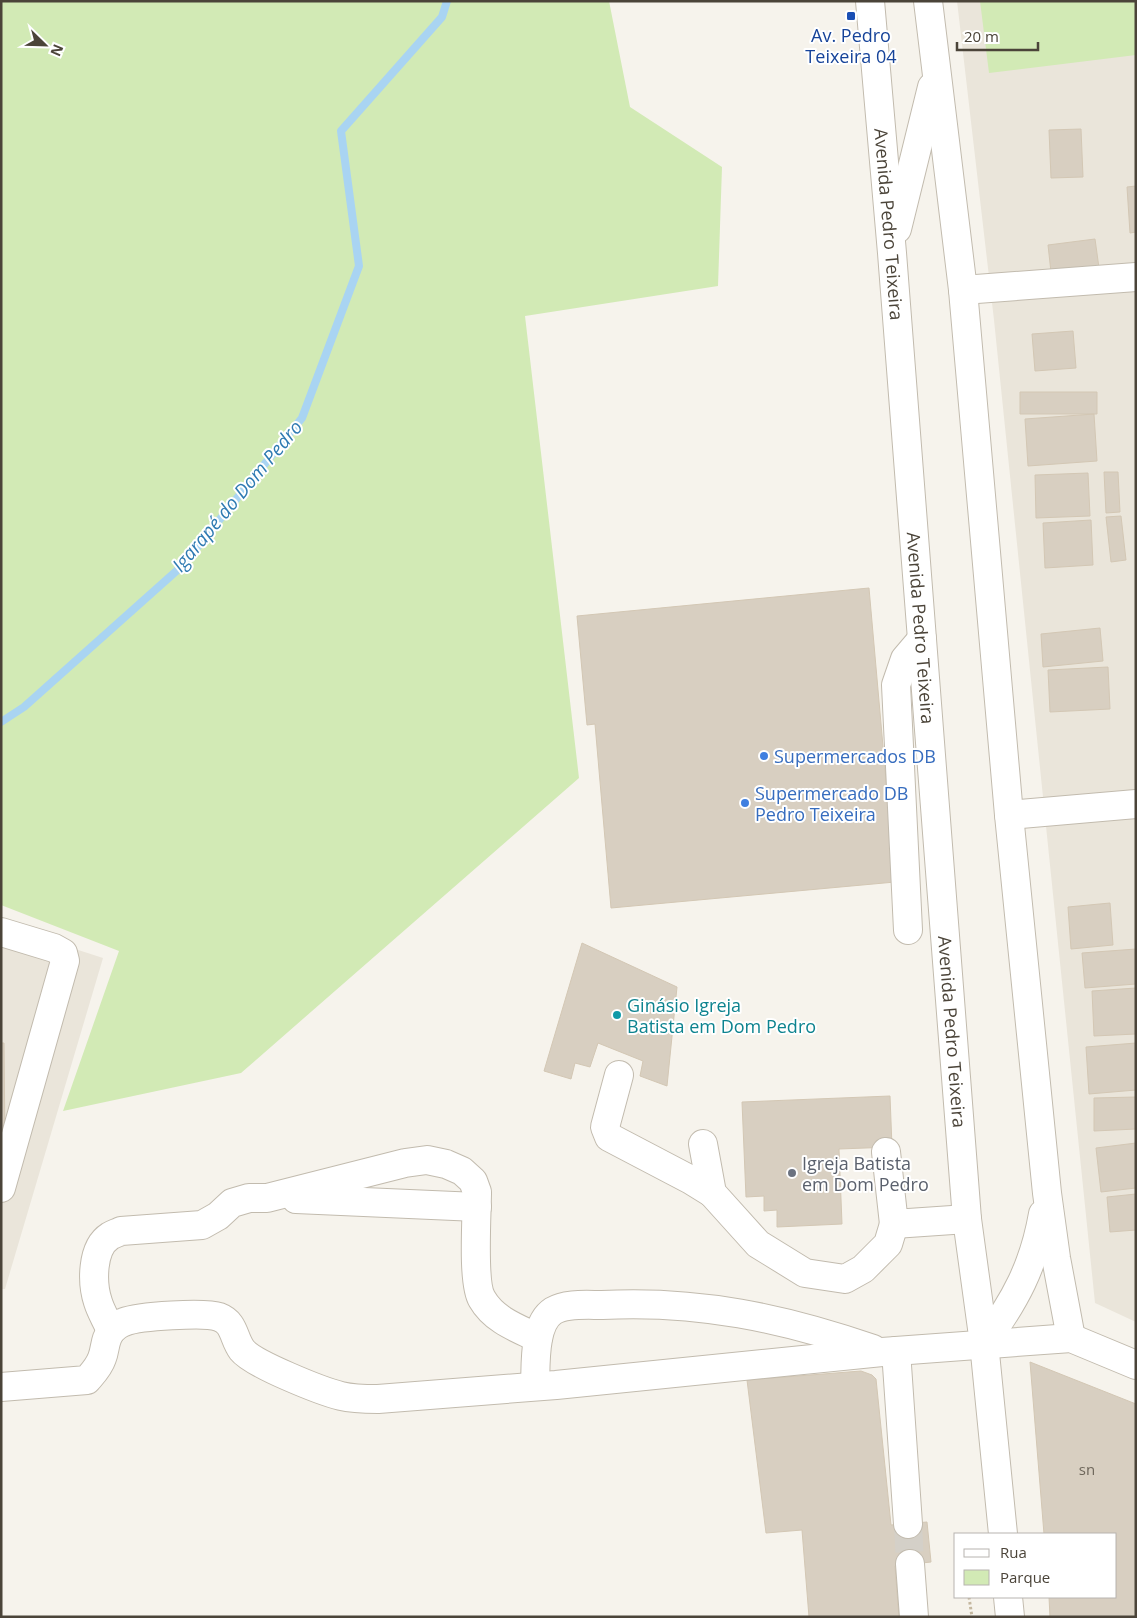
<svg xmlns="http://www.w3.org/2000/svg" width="1137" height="1618" viewBox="0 0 1137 1618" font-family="'Open Sans',sans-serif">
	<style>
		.residential { fill: #eae5da }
		.green { fill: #d2eab5 }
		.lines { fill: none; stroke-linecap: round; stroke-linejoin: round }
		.stream { stroke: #a9d4f2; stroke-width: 8 }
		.building { fill: #d8cfc1; stroke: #d3c7b4 }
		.minor-tunnel { stroke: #d4d0c8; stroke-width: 28; stroke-dasharray: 28 14; stroke-linecap: butt }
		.minor-casing { stroke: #c2bbae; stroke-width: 30 }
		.path { stroke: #c4b79f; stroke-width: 3; stroke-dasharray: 2.5 2.5; stroke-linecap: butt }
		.minor { stroke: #fff; stroke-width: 28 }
		.transit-dot { fill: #1a4fb4; stroke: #fff; stroke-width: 2 }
		.shop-dot { fill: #3f7fe0; stroke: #fff; stroke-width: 2 }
		.culture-dot { fill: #0f9aa8; stroke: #fff; stroke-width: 2 }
		.worship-dot { fill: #6b7280; stroke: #fff; stroke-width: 2 }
		.labels { text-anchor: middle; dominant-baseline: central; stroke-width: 4; stroke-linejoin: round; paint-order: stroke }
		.number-label { font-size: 15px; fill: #6e675b }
		.transit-label { font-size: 18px; fill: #164399; stroke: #fff }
		.street-label { font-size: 18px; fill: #4b4439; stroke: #fff }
		.shop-label { font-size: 18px; fill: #366cbe; stroke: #fff; text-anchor: start }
		.culture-label { font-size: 18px; fill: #0d838f; stroke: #fff; text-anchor: start }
		.worship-label { font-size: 18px; fill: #5b616d; stroke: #fff; text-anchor: start }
		.water-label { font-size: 19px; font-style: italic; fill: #2e7ab2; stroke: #fff }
	</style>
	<rect width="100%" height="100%" fill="#f6f3ec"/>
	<path class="residential" d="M957,1H1136V1322L1095,1303L994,320Z
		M1,925L103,958L5,1289H1Z"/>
	<path class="green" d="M1,1H609L630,107L722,167L718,286L525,316L579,778L241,1073L63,1111L119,951L1,905Z
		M980,1H1136V55L989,73Z"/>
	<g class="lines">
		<path class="stream" d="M1,722L24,707L182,566L302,418L359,266L341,131L442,17L447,1"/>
	</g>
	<path class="building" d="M1081,129L1083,177L1051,178L1049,130Z
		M1136,186V232L1130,233L1127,187Z
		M1095,239L1100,275L1052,281L1048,245Z
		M1073,331L1076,368L1035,371L1032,334Z
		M1020,392H1097V414H1020Z
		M1094,414L1097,461L1028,466L1025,419Z
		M1104,472H1118L1120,512L1106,513Z
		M1088,473L1090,516L1036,518L1035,475Z
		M1121,516L1126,560L1111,562L1106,517Z
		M1091,520L1093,565L1045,568L1043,523Z
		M869,588L895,882L611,908L595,724L587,725L577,616Z
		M1100,628L1103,661L1043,667L1041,634Z
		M1108,667L1110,709L1050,712L1048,670Z
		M1110,903L1113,945L1071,949L1068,907Z
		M582,943L677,987L667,1086L640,1076L643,1061L598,1043L590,1067L575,1063L571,1079L544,1071Z
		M1136,949V984L1085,988L1082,953Z
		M1136,988V1034L1094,1036L1092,991Z
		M1,1043H4L5,1147H1Z
		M1136,1043V1090L1089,1094L1086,1047Z
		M890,1096L892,1147L839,1149L842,1224L777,1227V1210L764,1211V1196L746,1197L742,1102Z
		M1136,1097V1129L1094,1131V1098Z
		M1136,1143V1188L1101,1192L1096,1148Z
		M1136,1194V1230L1110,1232L1107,1197Z
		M1030,1362L1136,1404V1617H1050L1049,1597H1116V1534H1044Z
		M861,1371L872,1375L876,1379L891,1525L927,1522L931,1562L895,1566L899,1617H809L802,1530L766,1533L747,1380Z"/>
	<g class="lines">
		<path class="minor-tunnel" d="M908,1524L910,1564"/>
		<defs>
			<g id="minor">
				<path id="s1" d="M870,1L892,253L967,1219L984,1343L1003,1534"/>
				<path d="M928,1L963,290L1009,815L1047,1193L1056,1258L1071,1338"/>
				<path d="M897,229L932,87"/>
				<path d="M963,290L1136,277"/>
				<path d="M1009,815L1136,804"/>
				<path d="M908,930L896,685L905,659L922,639"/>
				<path d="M1,932L54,948L63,953L65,961L1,1188"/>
				<path d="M619,1075L605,1127L609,1137L691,1180L712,1193"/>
				<path d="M703,1144L712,1193L758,1244L805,1273L845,1279L863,1269L888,1244L894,1224"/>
				<path d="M886,1152L894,1224L967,1219"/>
				<path d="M296,1199L477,1207"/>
				<path d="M111,1331C107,1321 101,1312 98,1302C92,1284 91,1248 110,1236C113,1234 117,1233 121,1231L202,1225L218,1216L232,1203L249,1198H267L405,1163L427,1160L446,1164L462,1171L473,1181L477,1192C477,1214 472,1283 482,1299C494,1320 517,1328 538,1338"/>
				<path d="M984,1343C1015,1301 1034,1266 1043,1214"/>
				<path d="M896,1351L908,1524"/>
				<path d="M535,1386C536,1366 533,1324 553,1311C566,1303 587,1305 602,1305C698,1300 783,1318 873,1349"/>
				<path d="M1,1387L87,1380C93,1373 99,1367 102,1358C106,1348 104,1339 112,1330C115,1327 121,1323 124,1322C139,1316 205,1312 219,1317C235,1323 233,1338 242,1350C253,1364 321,1391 341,1396C353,1399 366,1399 378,1399L556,1385L882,1352L1071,1338L1136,1365"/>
				<path d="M910,1564L914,1617"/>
				<path d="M1008,1597L1010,1617"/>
			</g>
		</defs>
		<use href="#minor" class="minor-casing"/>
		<path class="path" d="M969,1597L972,1617"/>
		<use href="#minor" class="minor"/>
	</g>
	<rect class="transit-dot" x="846" y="11" width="10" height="10" rx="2.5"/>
	<g class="shop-dot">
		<circle cx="764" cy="756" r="5"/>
		<circle cx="745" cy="803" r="5"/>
	</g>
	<circle class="culture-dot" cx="617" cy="1015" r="5"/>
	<circle class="worship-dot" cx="792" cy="1173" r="5"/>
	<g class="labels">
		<g class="number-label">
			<text x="1087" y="1469">sn</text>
		</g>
		<g class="transit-label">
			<text x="851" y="35">Av. Pedro<tspan x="851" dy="21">Teixeira 04</tspan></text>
		</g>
		<g class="street-label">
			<text stroke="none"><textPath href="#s1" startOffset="224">Avenida Pedro Teixeira</textPath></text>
			<text stroke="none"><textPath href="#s1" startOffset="629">Avenida Pedro Teixeira</textPath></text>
			<text stroke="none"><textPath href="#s1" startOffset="1034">Avenida Pedro Teixeira</textPath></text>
		</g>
		<g class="shop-label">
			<text x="774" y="756">Supermercados DB</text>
			<text x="755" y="793">Supermercado DB<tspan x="755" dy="21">Pedro Teixeira</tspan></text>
		</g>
		<g class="culture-label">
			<text x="627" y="1005">Ginásio Igreja<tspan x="627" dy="21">Batista em Dom Pedro</tspan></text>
		</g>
		<g class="worship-label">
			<text x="802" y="1163">Igreja Batista<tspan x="802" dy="21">em Dom Pedro</tspan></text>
		</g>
		<g class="water-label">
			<text transform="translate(237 496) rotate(-50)">Igarapé do Dom Pedro</text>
		</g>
	</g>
	<rect width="1137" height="1618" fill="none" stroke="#4b4439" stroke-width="5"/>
	<rect x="954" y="1533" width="162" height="65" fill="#ffffff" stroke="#b7b4b0"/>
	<rect x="964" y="1549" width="25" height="8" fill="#ffffff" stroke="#b7b4b0"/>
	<text x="1000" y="1558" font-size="15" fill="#4b4439">Rua</text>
	<rect x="964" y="1570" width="25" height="15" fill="#d2eab5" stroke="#b7b4b0"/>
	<text x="1000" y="1583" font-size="15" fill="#4b4439">Parque</text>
	<g transform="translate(45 45) rotate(113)" stroke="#ffffff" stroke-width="4" paint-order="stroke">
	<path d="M0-4L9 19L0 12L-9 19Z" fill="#4b4439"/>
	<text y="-8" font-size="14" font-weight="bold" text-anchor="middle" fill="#4b4439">N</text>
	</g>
	<path d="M957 42v8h81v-8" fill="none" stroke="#4b4439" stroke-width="2.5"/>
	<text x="964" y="42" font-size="15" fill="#4b4439" stroke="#ffffff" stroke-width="4" paint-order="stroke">20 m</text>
</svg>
